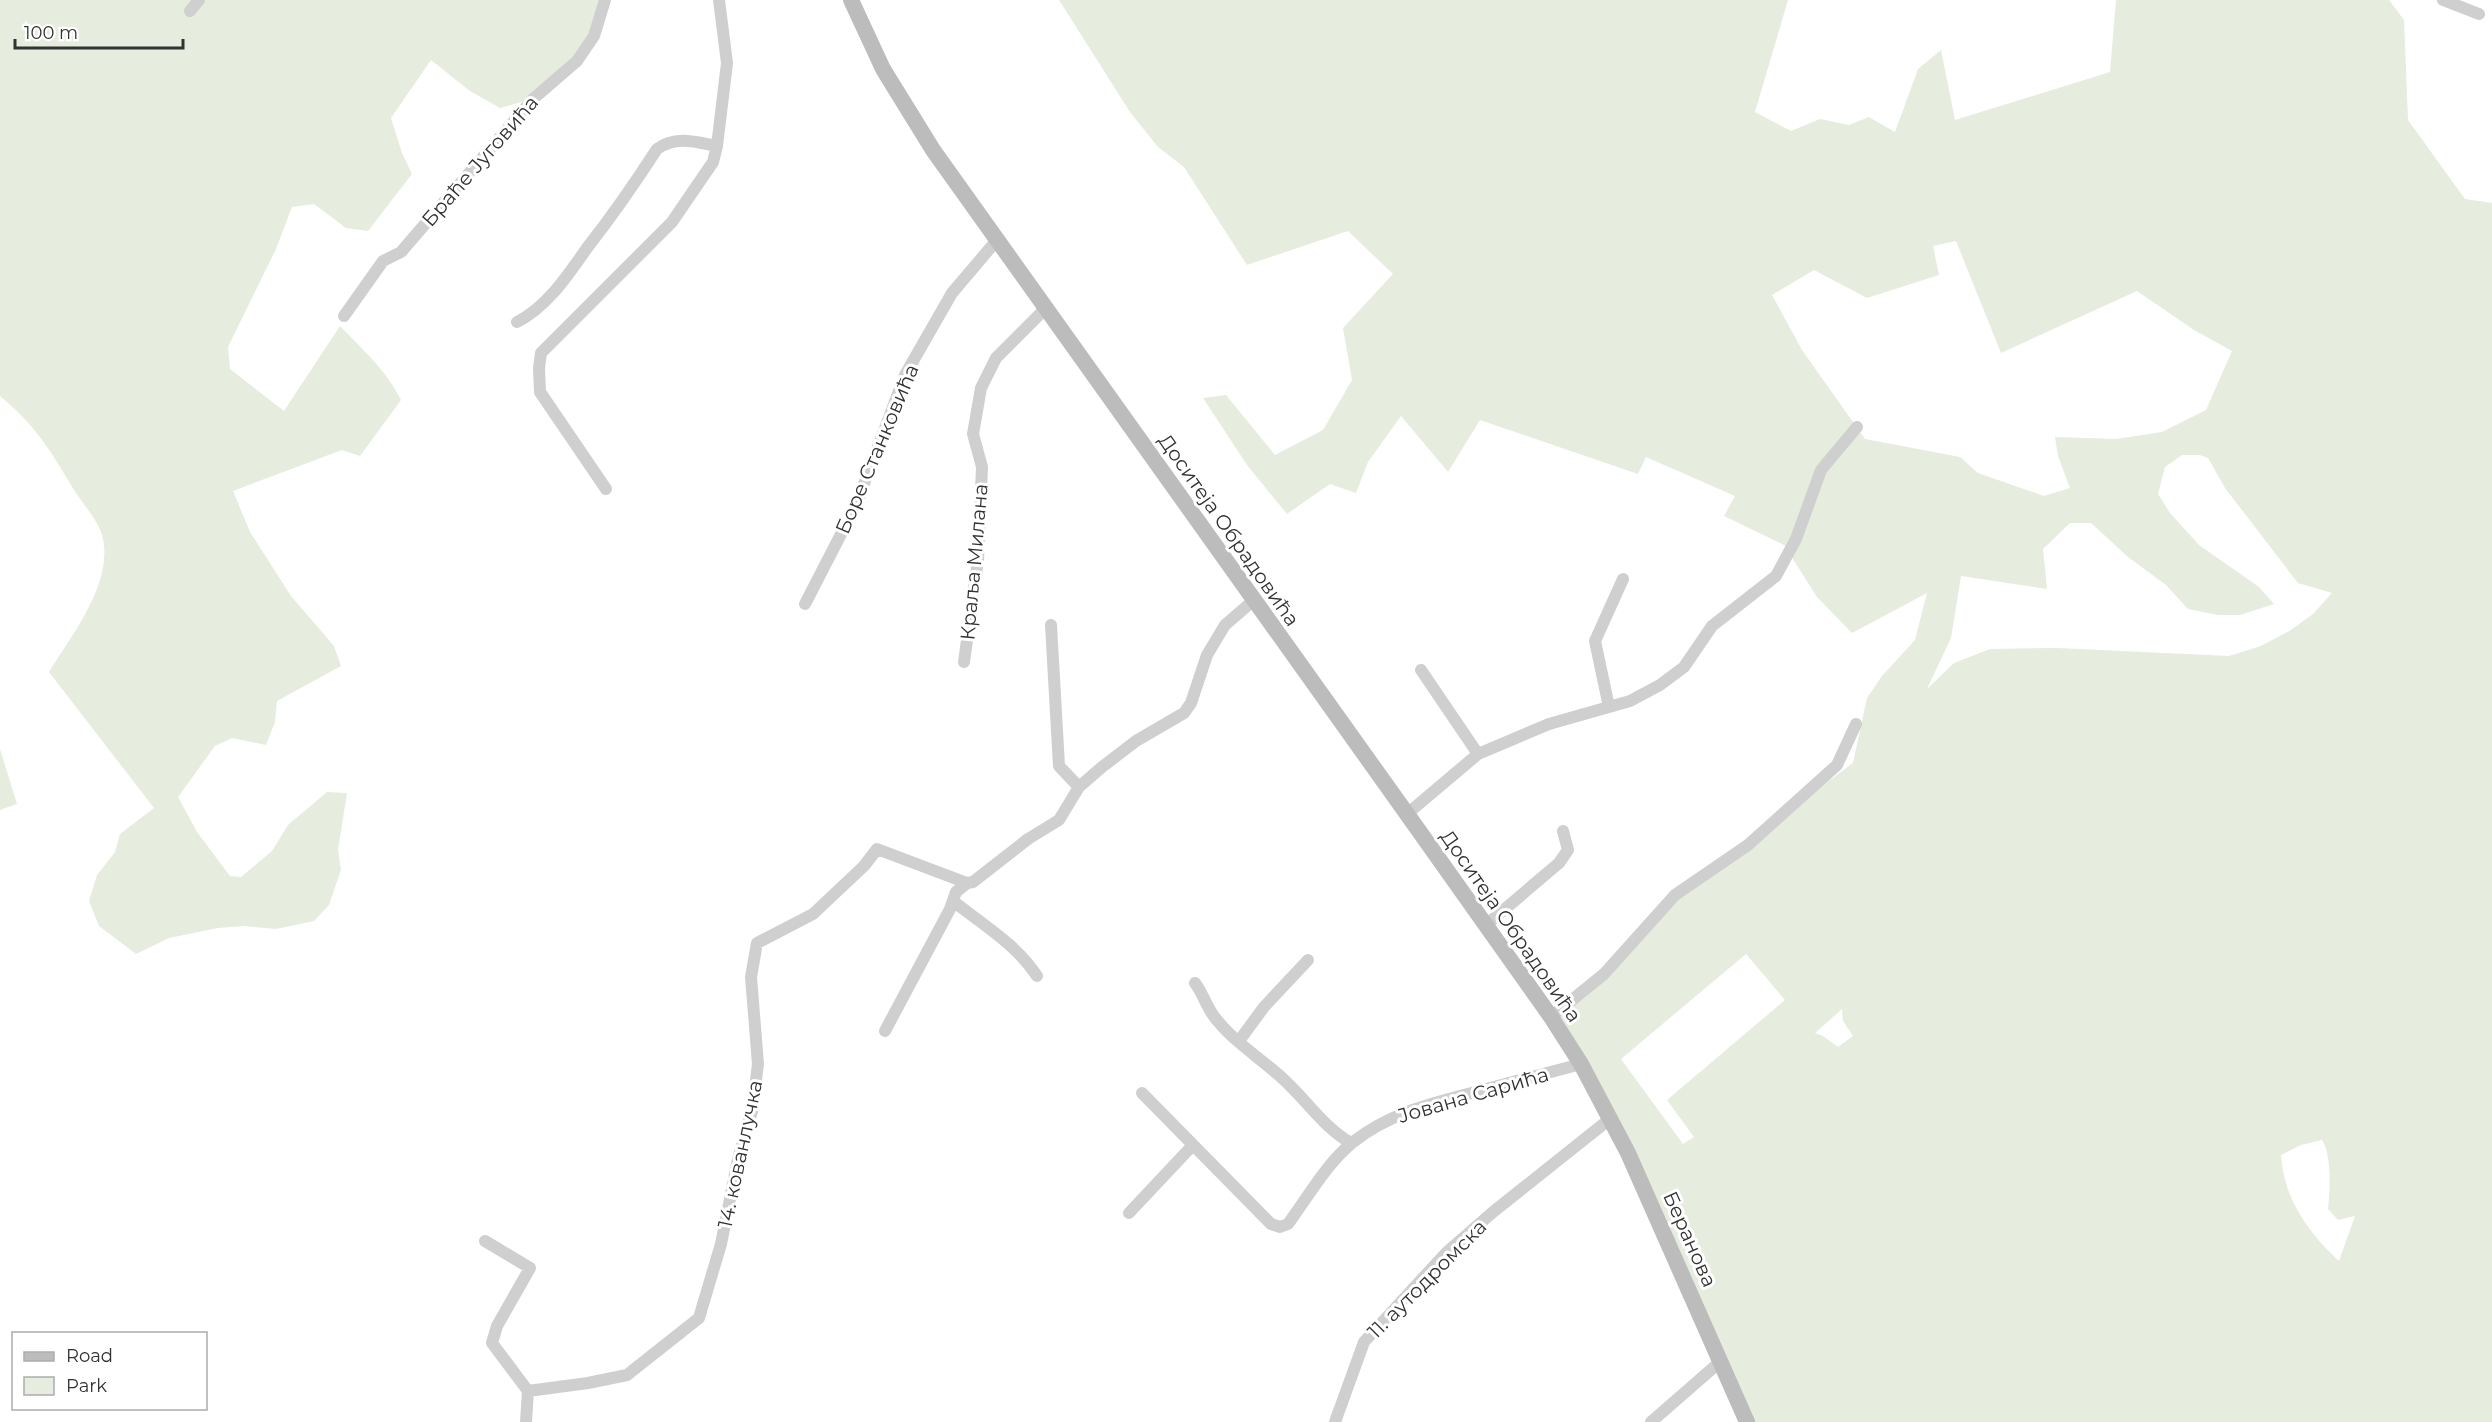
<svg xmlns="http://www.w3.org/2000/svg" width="2492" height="1422" viewBox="0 0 2492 1422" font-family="Montserrat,sans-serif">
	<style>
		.green { fill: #e6ecde; fill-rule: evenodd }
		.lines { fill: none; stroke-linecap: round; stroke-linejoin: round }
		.minor { stroke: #cfcfcf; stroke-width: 12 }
		.secondary { stroke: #bcbcbc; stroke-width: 16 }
		.labels { text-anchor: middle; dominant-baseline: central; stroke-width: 6; stroke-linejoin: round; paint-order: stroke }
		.street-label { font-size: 20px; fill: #323232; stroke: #fff }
	</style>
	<rect width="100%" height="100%" fill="#fff"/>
	<path class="green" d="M0,0H603L577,61L533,99L500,108L470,91L431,60L391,118L402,153L412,174L368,231L346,228L314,204L292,207L276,249L228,347L230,369L284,411L340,326C362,349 387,371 401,400L360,456L342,450L233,491L250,532L291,596L334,646L341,666L277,701L275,722L266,745L232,738L215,746L178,797L197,832L230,876L241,877L272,851L288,825L327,792L347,793L338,850L341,870L329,905L314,921L276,929L244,926L218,928L169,938L136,954L99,926L89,901L97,875L115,852L120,834L154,808L49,672C72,635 115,581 102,535C98,520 79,499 71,485C49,448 34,424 0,396Z
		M1059,0H1788L1755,112L1791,131L1820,119L1849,125L1869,117L1895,132L1918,69L1941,50L1955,120L2110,72L2116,0H2389L2404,20L2408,120L2465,199L2492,203V1422H1747L1645,1190L1551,1017L1604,974L1675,895L1853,763L1867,698L1882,676L1915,640L1927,593L1852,633L1817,597L1784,545L1724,516L1735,496L1646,457L1638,474L1480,420L1448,472L1401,416L1368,462L1356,493L1330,484L1287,514L1247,465L1203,398L1226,395L1275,455L1323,430L1352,380L1343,328L1393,274L1348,231L1247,265L1184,167L1158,147L1130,112ZM1956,241L2001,353L2137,291L2194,330L2232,351L2206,410L2162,432L2116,439L2055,437L2058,456L2070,488L2044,496L1978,473L1960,457L1865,439L1802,350L1772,295L1814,270L1867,298L1939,275L1933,246ZM2182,455H2200L2208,458L2225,488L2298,583L2332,593L2313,614L2291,630L2261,646L2229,656L2057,648L1990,649L1954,663L1927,689L1951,638L1961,576L2047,589L2043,549L2070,523H2091L2128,557L2166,585L2188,609L2218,615H2240L2274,604L2259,587L2199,545L2170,513L2158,494L2165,467ZM1746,954L1785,1000L1667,1100L1694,1137L1683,1144L1621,1059ZM1842,1009L1843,1021L1853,1036L1838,1047L1823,1036L1815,1033ZM2322,1140C2332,1155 2330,1191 2328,1209L2338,1220L2355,1216L2339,1261C2308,1232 2284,1199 2281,1155L2301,1145Z
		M0,749L17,804L0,810Z"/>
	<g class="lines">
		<path class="minor" d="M2443,0L2479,14
			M190,11L199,0
			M344,316L383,261L401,252L533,99L577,61L594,36L605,0
			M517,322C547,307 568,275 587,248C612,216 635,183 657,149C676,135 696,142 717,146L727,63L719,0
			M606,489L540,392L539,368L541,353L672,222L713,162L717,146
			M805,604L856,505L905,375L952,293L997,240
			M1051,625L1059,766L1079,787
			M964,662L978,560L982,467L973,434L981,388L996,358L1046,308
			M1421,670L1478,754
			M1609,707L1595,641L1623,579
			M1407,814L1478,754L1549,724L1630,701L1660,685L1684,667L1712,626L1776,576L1796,539L1821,470L1857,427
			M953,901C982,924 1017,945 1037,976
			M1486,925L1559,863L1568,850L1563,831
			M1195,983C1202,992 1206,1005 1213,1015C1231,1040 1259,1057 1281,1077C1306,1099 1322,1126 1351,1143
			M1551,1017L1604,974L1675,895L1748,845L1837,765L1856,724
			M885,1031L950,909L956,892L967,883
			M1239,1041L1264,1007L1308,960
			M1142,1093L1271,1224L1280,1227L1288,1224C1308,1197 1326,1164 1353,1142C1391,1112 1434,1103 1479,1091C1513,1082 1547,1073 1581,1064
			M1129,1213L1192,1146
			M485,1241L530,1268L497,1326L492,1343L528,1391
			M526,1422L528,1391L588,1383L627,1375L699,1318L721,1244L738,1159L752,1111L758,1064L751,977L757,943L813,914L864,866L877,849L967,883L973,882L1028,839L1059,820L1079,787L1102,767L1136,741L1184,713L1191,703L1207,655L1225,625L1254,600
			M1335,1422L1364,1342L1447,1252L1493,1212L1611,1118
			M1651,1422L1721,1361"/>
		<path class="secondary" d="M851,0L883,69L933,150L1407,814L1551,1017L1581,1064L1628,1153L1747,1422"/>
	</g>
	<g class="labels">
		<g class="street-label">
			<text transform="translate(480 161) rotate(-49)">Браће Југовића</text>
			<text transform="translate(877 449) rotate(-67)">Боре Станковића</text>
			<text transform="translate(1229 530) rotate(55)">Доситеја Обрадовића</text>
			<text transform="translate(974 562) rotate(-85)">Краља Милана</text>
			<text transform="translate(1511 926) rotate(55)">Доситеја Обрадовића</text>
			<text transform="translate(1473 1095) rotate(-16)">Јована Сарића</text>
			<text transform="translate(740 1154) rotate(-78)">14. кованлучка</text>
			<text transform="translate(1690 1239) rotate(66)">Беранова</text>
			<text transform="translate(1427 1279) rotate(-45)">11. аутодромска</text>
		</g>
	</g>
	<rect x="12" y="1332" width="195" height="78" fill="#ffffff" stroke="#adadad" stroke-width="1.5"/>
	<rect x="24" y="1352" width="30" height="9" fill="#bcbcbc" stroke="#adadad" stroke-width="1.5"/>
	<text x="66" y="1362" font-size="18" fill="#323232">Road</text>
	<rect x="24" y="1377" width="30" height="18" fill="#e6ecde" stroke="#adadad" stroke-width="1.5"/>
	<text x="66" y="1392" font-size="18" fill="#323232">Park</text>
	<path d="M15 39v9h168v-9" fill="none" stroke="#323232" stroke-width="3"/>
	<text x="24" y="39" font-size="18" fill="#323232" stroke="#ffffff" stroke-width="4.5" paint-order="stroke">100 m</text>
</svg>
